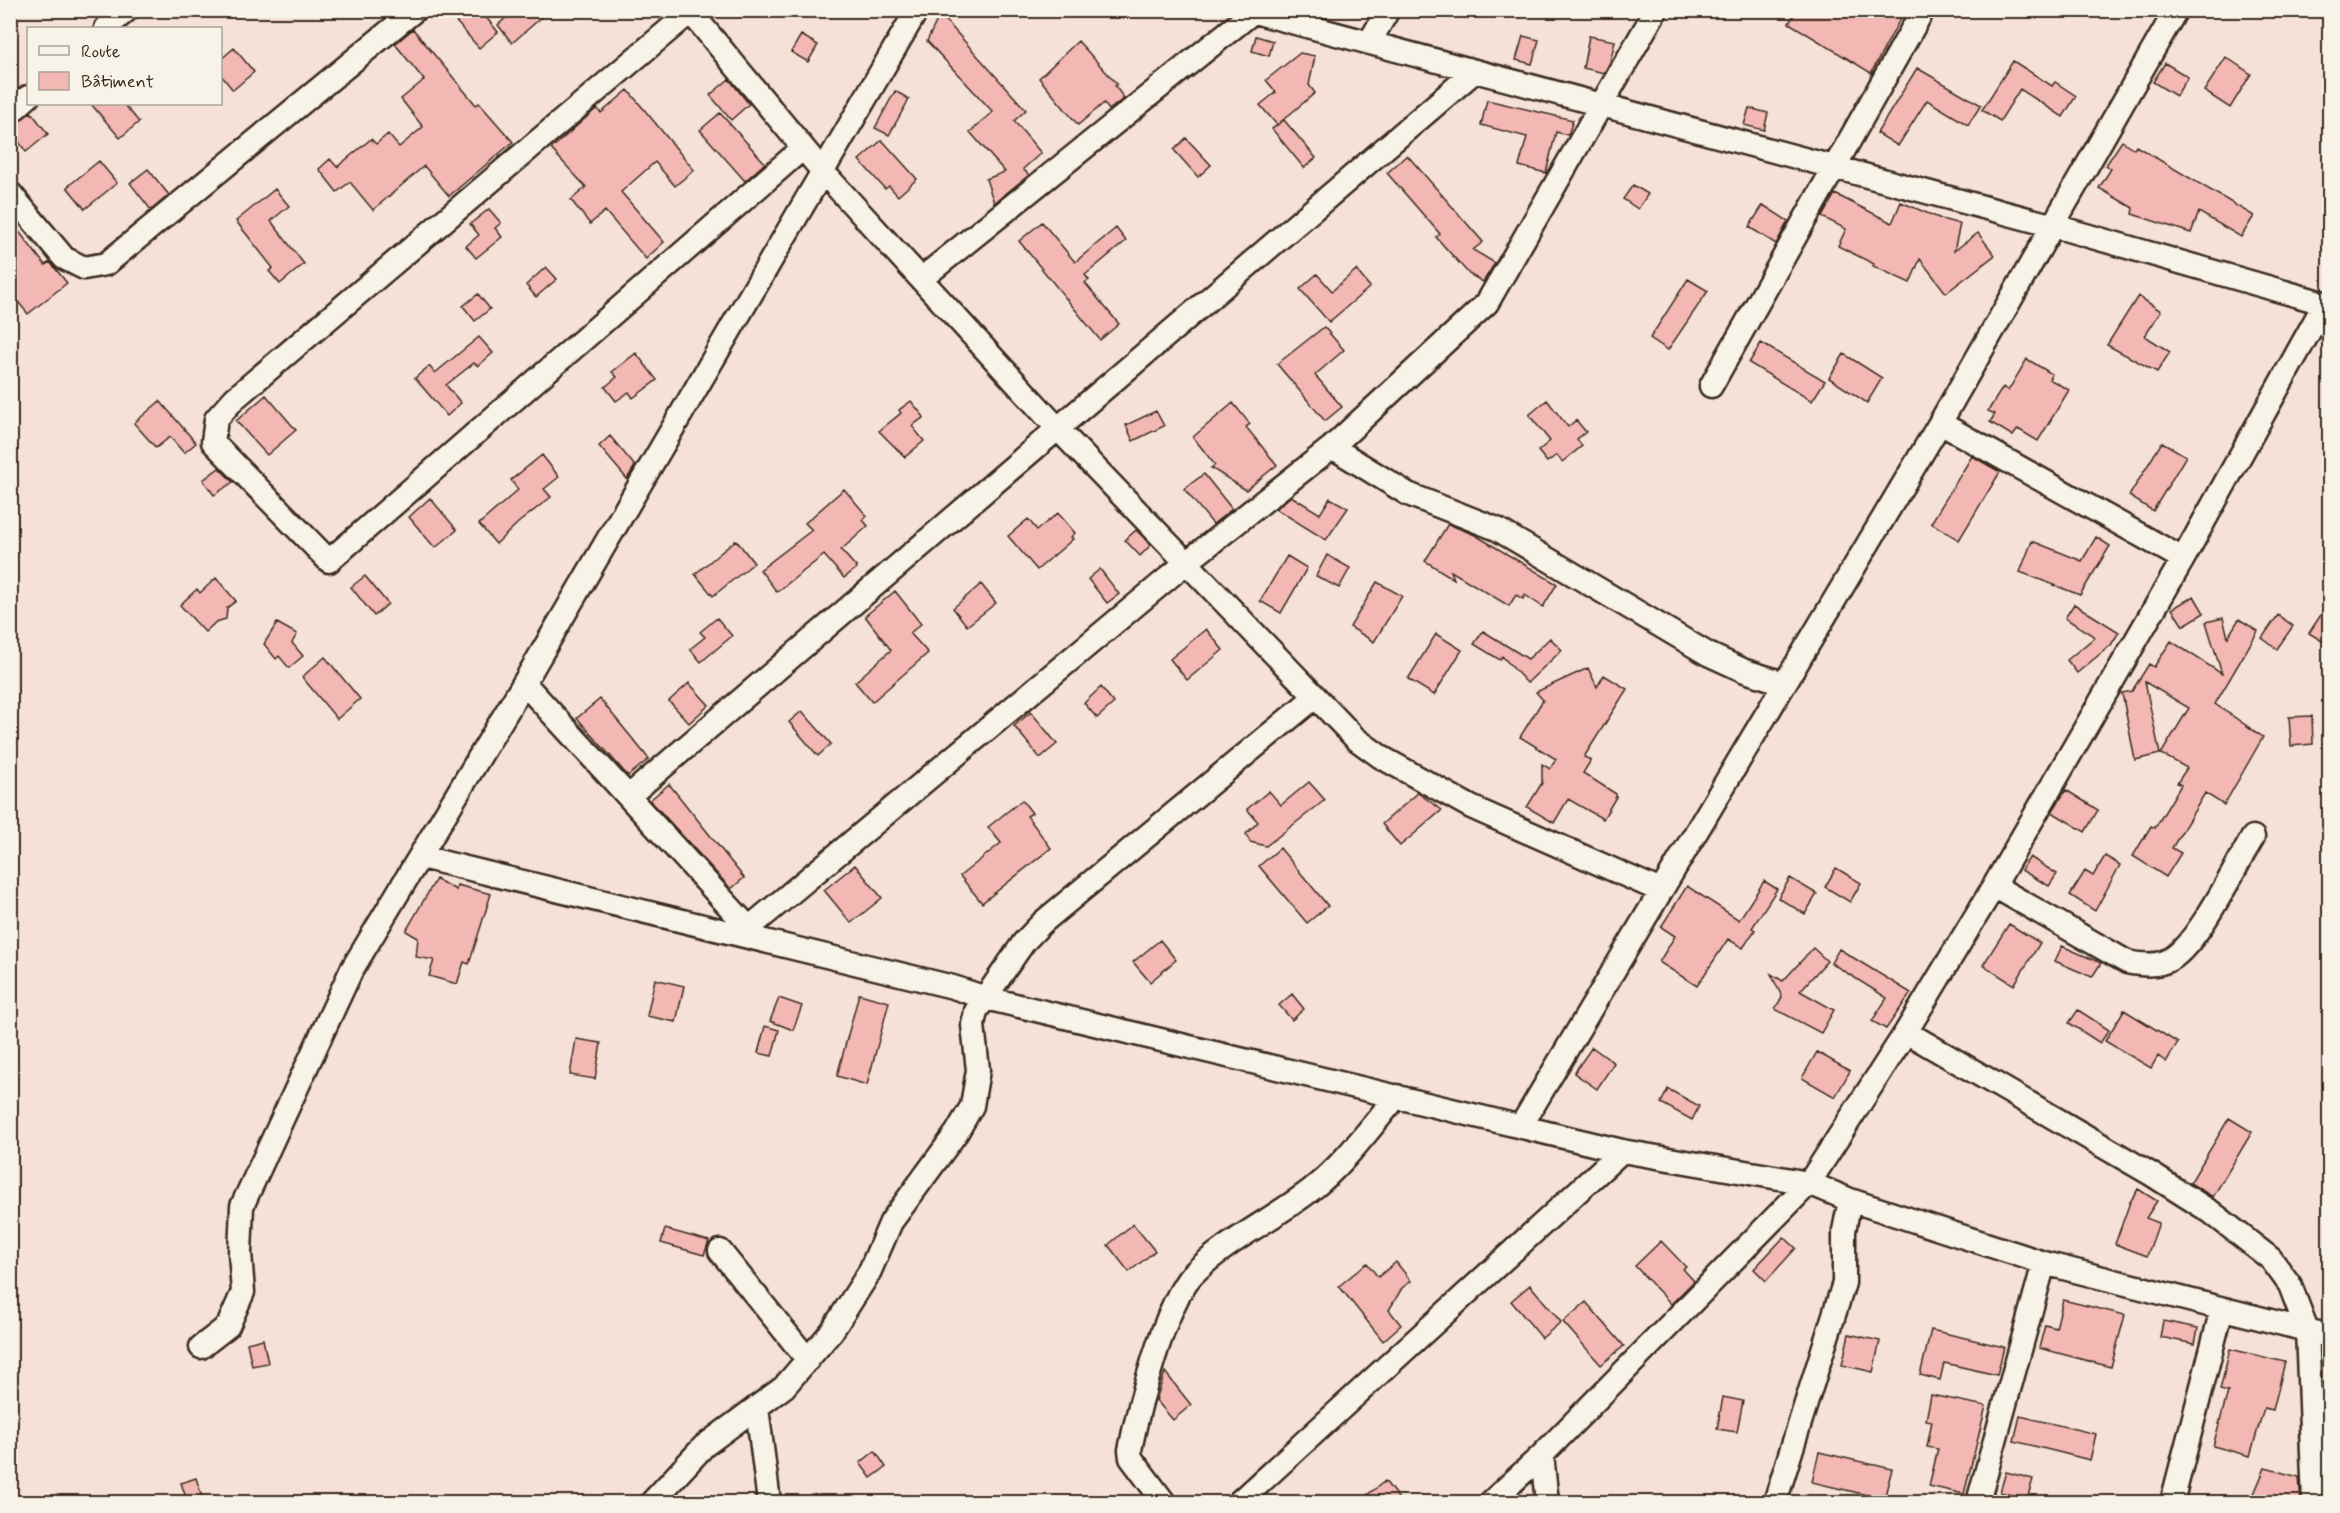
<svg xmlns="http://www.w3.org/2000/svg" width="2340" height="1513" viewBox="0 0 2340 1513" font-family="Mynerve,sans-serif">
	<style>
		.building { fill: #f3b8b3; stroke: #3b2a1e; stroke-width: 1.5 }
		.lines { fill: none; stroke-linecap: round; stroke-linejoin: round }
		.minor-casing { stroke: #3b2a1e; stroke-width: 27 }
		.minor { stroke: #f7f3e8; stroke-width: 22 }
	</style>
	<rect width="100%" height="100%" fill="#f6e1d8"/>
	<filter id="ink" filterUnits="userSpaceOnUse"><feTurbulence type="fractalNoise" baseFrequency=".0167" numOctaves="2"/><feDisplacementMap in="SourceGraphic" scale="12" xChannelSelector="R" yChannelSelector="G"/><feConvolveMatrix kernelMatrix="1 2 1 2 8 2 1 2 1" color-interpolation-filters="sRGB"/></filter>
	<g filter="url(#ink)">
		<path class="building" d="M446,10H480L498,32L479,48Z
			M514,10H550L512,43L498,25Z
			M1797,10H1905L1871,73L1789,23Z
			M940,14L1026,110L1014,121L1041,153L1023,169L1029,175L994,203L986,179L1005,172L970,132L993,112L927,41Z
			M413,29L476,105L479,103L513,142L449,196L424,166L373,210L350,182L337,192L319,169L330,159L337,167L371,139L376,144L388,134L399,147L423,127L401,99L424,80L395,44Z
			M801,35L818,45L808,62L791,52Z
			M1256,36L1273,41L1269,56L1252,51Z
			M1523,36L1539,40L1532,64L1516,60Z
			M1589,36L1615,41L1610,62L1604,73L1583,68Z
			M1078,41L1117,84L1115,86L1124,98L1109,110L1104,103L1078,125L1039,78Z
			M234,48L254,72L233,90L220,74V60Z
			M1300,53L1315,56L1309,85L1315,93L1277,125L1260,105L1276,92L1266,80Z
			M2226,57L2251,74L2230,108L2204,91Z
			M2013,61L2052,86L2055,82L2076,96L2063,117L2020,89L2000,121L1982,110Z
			M2165,63L2188,77L2176,96L2153,82Z
			M1917,68L1981,105L1968,125L1927,100L1898,146L1877,133Z
			M729,79L749,104L731,120L710,95Z
			M628,90L694,170L675,186L655,162L621,192L664,242L646,259L605,211L590,224L571,200L586,187L551,149L597,108L601,113Z
			M895,91L909,99L889,135L875,128Z
			M1487,100L1573,120L1568,135L1556,132L1546,173L1519,166L1527,137L1481,125Z
			M91,104H124L139,122L120,138Z
			M1749,108L1768,113L1764,130L1744,125Z
			M31,112L48,134L26,152L10,129Z
			M720,113L765,163L745,181L700,130Z
			M1284,120L1316,158L1304,168L1272,129Z
			M1186,138L1211,165L1198,177L1174,150Z
			M882,140L917,179L898,196L889,186L885,189L859,160Z
			M2122,141L2134,149L2136,146L2254,216L2241,237L2199,212L2191,233L2132,214L2133,208L2099,188L2111,169L2106,165Z
			M1407,155L1483,242L1473,250L1495,263L1483,282L1469,274L1436,237L1440,234L1387,173Z
			M99,161L117,183L85,209L67,187Z
			M148,169L169,195L151,210L130,183Z
			M1633,185L1648,194L1638,209L1623,199Z
			M275,189L289,206L271,221L304,264L280,284L269,271L273,268L236,221Z
			M1835,194L1892,223L1901,202L1941,219L1960,224L1954,251L1978,233L1995,255L1946,293L1920,259L1910,283L1873,266L1874,264L1838,246L1846,229L1822,217Z
			M1763,205L1788,221L1776,244L1749,227Z
			M489,209L501,223L495,228L502,237L476,258L466,246L479,235L470,224Z
			M10,220L45,265L50,262L67,283L28,314L10,292Z
			M1042,222L1075,262L1116,228L1126,241L1085,275L1089,280L1085,283L1119,324L1100,340L1019,241Z
			M546,267L557,279L536,297L526,285Z
			M1356,270L1370,287L1329,322L1300,289L1317,274L1332,291Z
			M1688,279L1708,291L1668,350L1650,338Z
			M478,294L490,309L475,321L463,306Z
			M2138,296L2161,311L2145,336L2170,352L2157,372L2107,345Z
			M1324,327L1344,350L1315,375L1342,407L1325,421L1277,364Z
			M479,337L493,353L478,366L474,363L446,385L461,403L447,416L415,378L429,366L435,373Z
			M1761,343L1825,381L1812,401L1749,363Z
			M636,353L657,380L633,398L629,392L616,401L605,387L617,377L612,372Z
			M1844,354L1882,378L1867,403L1829,378Z
			M2027,359L2052,374L2049,379L2069,390L2038,441L2018,429L2013,436L1990,422L1995,414L1988,411L2003,387L2008,391Z
			M266,395L296,430L267,455L236,421Z
			M1547,400L1568,427L1576,420L1586,432L1577,439L1582,446L1562,462L1557,455L1547,462L1538,451L1550,441L1529,415Z
			M160,401L196,443L184,453L170,437L156,448L134,423Z
			M911,401L924,417L912,426L924,441L905,457L879,431L901,413L899,410Z
			M1233,403L1250,424L1246,427L1277,465L1246,490L1211,468L1215,465L1193,437Z
			M1156,411L1164,426L1133,441L1126,425Z
			M610,436L635,466L627,479L599,446Z
			M2162,442L2186,456L2153,511L2129,496Z
			M542,455L559,477L544,489L551,497L518,523L496,544L479,524L518,490L511,480Z
			M1972,456L2000,472L1959,540L1931,523Z
			M219,468L233,482L214,495L203,480Z
			M1204,474L1232,509L1213,524L1184,489Z
			M844,489L867,516L863,520L868,526L841,550L857,568L844,578L824,555L777,592L760,570L812,530L805,523Z
			M1291,496L1320,514L1330,498L1348,508L1326,540L1276,509Z
			M430,498L457,530L435,548L409,517Z
			M1058,513L1075,533L1071,537L1073,539L1037,570L1008,536L1028,519L1037,530Z
			M1448,524L1475,535L1557,584L1543,607L1525,595L1523,599L1516,595L1509,606L1451,571L1454,579L1425,561Z
			M1136,530L1151,545L1140,556L1125,540Z
			M2096,537L2110,546L2080,595L2020,572L2032,541L2082,561Z
			M736,540L754,563L713,596L695,574Z
			M1327,555L1350,568L1339,588L1316,576Z
			M1287,556L1307,568L1281,613L1260,601Z
			M1100,569L1119,594L1107,603L1088,579Z
			M365,576L388,604L374,616L351,587Z
			M216,578L236,601L227,608L226,619L216,622L205,632L180,605L197,589L200,593Z
			M1377,582L1402,596L1374,642L1350,627Z
			M981,584L996,603L967,626L953,608Z
			M895,591L921,624L910,633L928,653L872,702L855,682L891,650L865,616Z
			M2194,596L2204,613L2183,626L2172,609Z
			M2330,601V646L2309,633Z
			M2074,604L2119,632L2111,645L2077,673L2067,660L2095,637L2065,618Z
			M2278,615L2293,626L2277,649L2262,638Z
			M717,618L732,636L701,662L690,649L705,637L700,632Z
			M2223,618L2228,637L2239,619L2258,631L2215,704L2263,737L2224,805L2205,793L2172,848L2181,853L2166,877L2133,856L2151,826L2155,828L2181,785L2177,783L2187,768L2161,754L2189,708L2145,682L2160,754L2135,760L2122,693L2132,691L2149,664L2154,667L2171,641L2222,674L2206,622Z
			M277,623L297,634L292,643L303,656L289,668L279,656L276,659L264,644Z
			M1206,629L1223,650L1187,680L1170,659Z
			M1483,631L1528,659L1550,638L1562,650L1527,683L1502,656L1500,660L1474,644Z
			M1436,634L1462,650L1434,695L1408,679Z
			M325,657L360,699L337,719L302,677Z
			M1588,668L1597,687L1604,675L1627,689L1584,757L1591,760L1583,773L1616,794V797L1603,819L1568,799L1554,823L1527,807L1542,783V764L1550,769L1556,759L1520,737L1543,700L1536,692Z
			M689,683L709,705L689,723L669,701Z
			M1101,687L1114,703L1097,718L1084,703Z
			M600,699L649,759L628,776L577,718Z
			M802,711L831,744L818,756L789,722Z
			M1031,712L1057,744L1040,758L1014,726Z
			M2312,716L2313,744L2291,746L2289,717Z
			M1309,782L1325,800L1266,846L1250,842L1246,834L1258,822L1247,809L1269,791L1281,805Z
			M669,784L744,878L731,889L650,800Z
			M2066,790L2098,810L2085,832L2052,812Z
			M1418,793L1442,810L1400,846L1382,824Z
			M1022,800L1032,813L1027,816L1051,848L982,903L960,876L1001,843L988,827Z
			M1280,848L1328,906L1307,923L1259,866Z
			M2105,856L2120,865L2095,911L2070,895L2085,871L2093,876Z
			M2030,857L2057,874L2049,886L2021,870Z
			M855,865L882,898L851,923L824,890Z
			M1836,868L1861,883L1850,902L1825,887Z
			M1790,878L1817,894L1805,914L1778,898Z
			M436,879L456,890L457,885L491,894L469,964L464,962L457,984L429,976L434,960L416,957L418,938L406,931Z
			M1764,881L1777,889L1752,928L1755,930L1743,948L1728,939L1697,986L1659,962L1675,936L1661,927L1687,886L1739,920Z
			M2009,924L2040,943L2014,985L1983,965Z
			M1160,940L1176,960L1150,982L1133,962Z
			M2062,946L2101,963L2092,977L2055,961Z
			M1813,948L1827,961L1800,991L1834,1010L1821,1033L1775,1009L1782,997L1771,974L1783,981Z
			M1839,949L1911,993L1886,1029L1872,1021L1887,998L1831,963Z
			M655,979L684,986L676,1022L647,1016Z
			M859,994L889,1002L867,1085L837,1076Z
			M1292,994L1304,1009L1292,1020L1279,1005Z
			M779,998L802,1006L793,1030L770,1021Z
			M2078,1010L2109,1030L2100,1043L2069,1023Z
			M2124,1010L2178,1043L2166,1062L2158,1056L2151,1068L2105,1041Z
			M765,1026L779,1030L772,1056L758,1053Z
			M576,1039L601,1043L595,1079L570,1075Z
			M1592,1047L1614,1063L1597,1089L1574,1073Z
			M1817,1052L1850,1071L1835,1097L1802,1078Z
			M1668,1089L1699,1106L1692,1120L1661,1103Z
			M2229,1118L2252,1132L2213,1197L2190,1183Z
			M2138,1189L2157,1201L2146,1218L2159,1223L2147,1256L2115,1244L2130,1202Z
			M1133,1224L1155,1251L1129,1272L1108,1245Z
			M665,1229L709,1241L704,1255L661,1243Z
			M1784,1237L1796,1248L1766,1281L1754,1269Z
			M1661,1241L1686,1267L1683,1269L1694,1281L1671,1304L1635,1266Z
			M1396,1262L1411,1281L1402,1288L1389,1310L1401,1325L1383,1341L1339,1286L1367,1263L1378,1277Z
			M1530,1285L1561,1322L1542,1338L1511,1301Z
			M2063,1300L2125,1315L2111,1367L2039,1348L2045,1325L2056,1328Z
			M1586,1302L1624,1346L1601,1365L1563,1322Z
			M2163,1321L2198,1328L2195,1344L2160,1337Z
			M1931,1330L2004,1347L1997,1375L1944,1363L1940,1380L1920,1375Z
			M1849,1334L1880,1341L1873,1372L1842,1365Z
			M263,1339L268,1363L252,1366L247,1343Z
			M2230,1349L2285,1362L2273,1410L2264,1408L2250,1456L2213,1446L2228,1392L2220,1390Z
			M1165,1372L1191,1405L1173,1420L1156,1400Z
			M1931,1395L1986,1406L1964,1494L1929,1486L1938,1449L1927,1447L1932,1421L1926,1420Z
			M1723,1397L1743,1401L1737,1432L1717,1429Z
			M2020,1416L2096,1434L2090,1460L2014,1441Z
			M875,1451L886,1467L871,1478L860,1463Z
			M1819,1452L1892,1469L1884,1499L1812,1482Z
			M2265,1468L2299,1477L2301,1503H2250Z
			M2006,1472L2033,1479L2027,1499L2000,1492Z
			M196,1478L204,1503H188L181,1483Z
			M1385,1481L1402,1503H1357Z"/>
		<g class="lines">
			<defs>
				<path id="minor" d="M689,10L824,173L1059,430L1356,739L1381,757L1471,807L1661,891
					M1247,10L2054,226L2330,305
					M690,12L235,398L216,419L213,442L329,561L803,148
					M106,28L127,10
					M1369,43L1388,10
					M10,113L28,97
					M10,193L64,258L84,268L106,264L415,10
					M921,279L1253,12
					M1711,386L1923,10
					M1940,423L2183,559
					M1332,447L1408,494L1497,529L1708,654L1745,671L1784,683
					M524,683L758,938
					M629,796L1475,71
					M421,857L953,987L986,998L1622,1151L1809,1183L1850,1200L2044,1263L2330,1336
					M1994,886L2127,962C2141,965 2158,967 2171,959C2199,942 2235,867 2253,837
					M749,928L1186,563L1332,447L1487,303L1656,10
					M1906,1032L2151,1174L2211,1212L2271,1259L2290,1285L2307,1330L2314,1502
					M1521,1126L1940,423L2176,10
					M720,1251L808,1360
					M201,1347L228,1326L243,1292L240,1253L242,1206L351,971L524,683L917,10
					M757,1408L769,1502
					M1542,1455L1547,1502
					M652,1502L704,1446L784,1387L832,1331L869,1273L891,1222L957,1132L972,1106L978,1070L973,1025L976,1011L1024,942L1043,922L1315,697
					M1164,1502L1131,1458L1130,1450C1138,1409 1165,1304 1192,1275C1223,1243 1275,1218 1311,1190C1344,1164 1370,1128 1397,1096
					M1239,1502L1622,1151
					M1491,1502L1542,1455L1809,1183L1906,1032L1994,886L2183,559L2325,303
					M1775,1502L1844,1283V1231L1850,1200
					M1978,1502L2044,1263
					M2172,1502L2222,1309"/>
			</defs>
			<use href="#minor" class="minor-casing"/>
			<use href="#minor" class="minor"/>
		</g>
	</g>
	<rect width="2340" height="1513" fill="none" stroke="#f7f3e8" stroke-width="36"/>
	<rect x="18" y="18" width="2304" height="1477" fill="none" stroke="#3b2a1e" stroke-width="2" filter="url(#ink)"/>
	<rect x="27" y="27" width="195" height="78" fill="#f7f3e8" stroke="#aca397" stroke-width="1.5"/>
	<rect x="39" y="46" width="30" height="9" fill="#f7f3e8" stroke="#aca397" stroke-width="1.5"/>
	<text x="81" y="57" font-size="18" fill="#3b2a1e">Route</text>
	<rect x="39" y="72" width="30" height="18" fill="#f3b8b3" stroke="#aca397" stroke-width="1.5"/>
	<text x="81" y="87" font-size="18" fill="#3b2a1e">Bâtiment</text>
</svg>
